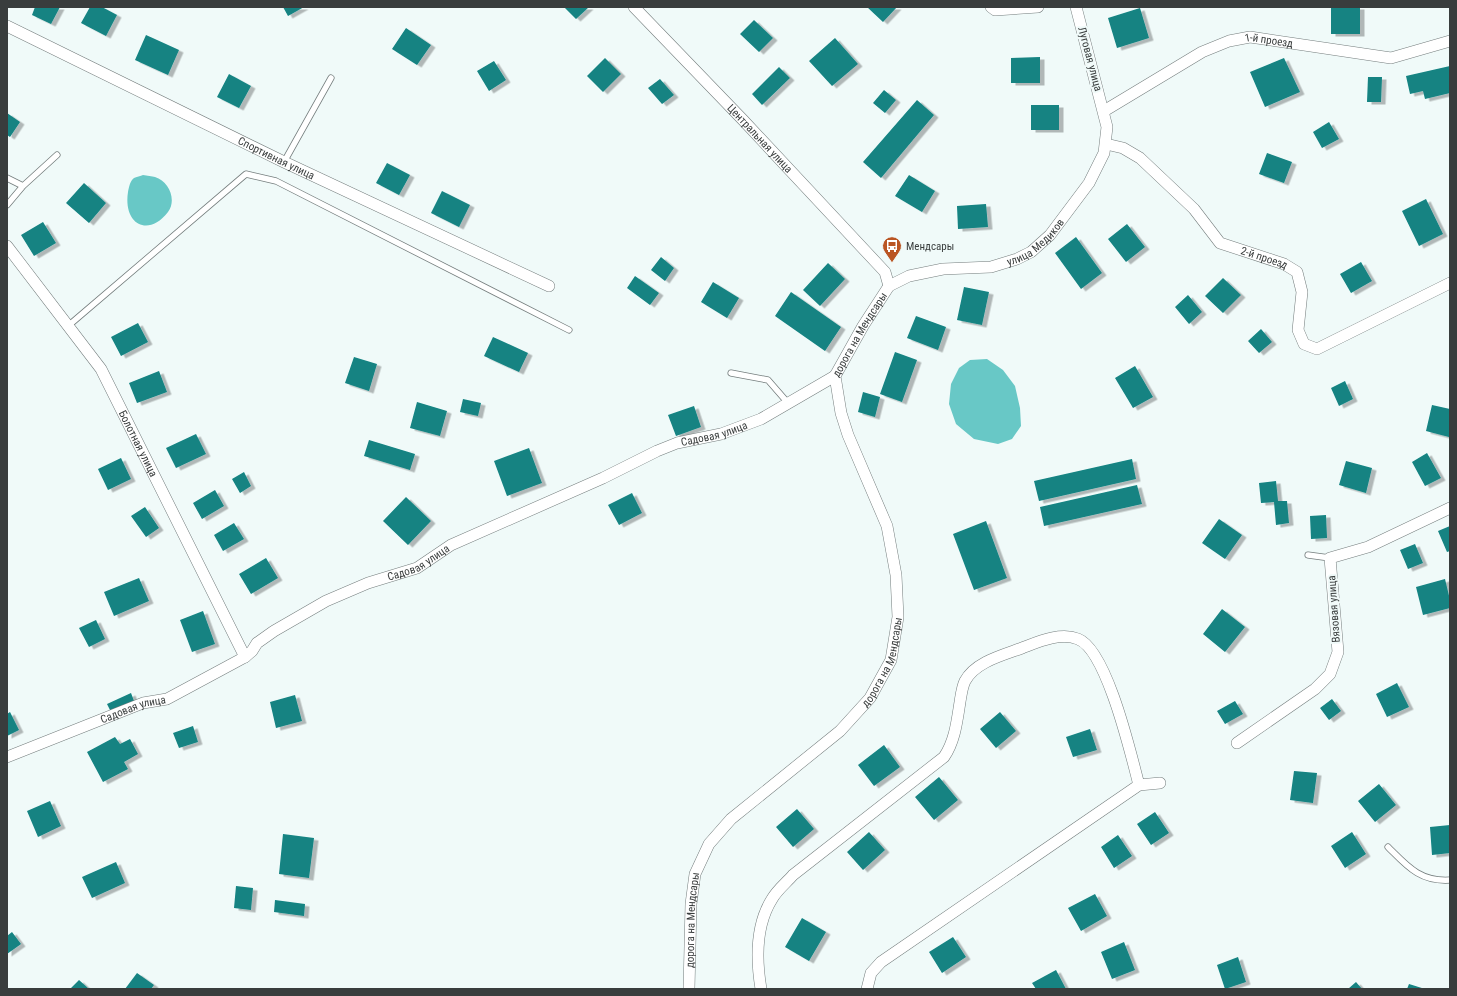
<svg xmlns="http://www.w3.org/2000/svg" width="1457" height="996" viewBox="0 0 1457 996" font-family="'Roboto Condensed',sans-serif">
	<style>
		.water { fill: #68c8c6 }
		.building { fill: #138382; filter: url(#shadow) }
		.lines { fill: none; stroke-linecap: round; stroke-linejoin: round }
		.service-casing { stroke: #747d7d; stroke-width: 7 }
		.minor-casing { stroke: #747d7d; stroke-width: 12 }
		.service { stroke: #fff; stroke-width: 5.5 }
		.minor { stroke: #fff; stroke-width: 11 }
		.labels { text-anchor: middle; dominant-baseline: central; stroke-width: 4; stroke-linejoin: round; paint-order: stroke }
		.street-label { font-size: 11px; fill: #393d3d; stroke: #f0faf9 }
		.poi-label { font-size: 11px; fill: #393d3d; stroke: #f0faf9; text-anchor: start }
	</style>
	<defs>
		<filter id="shadow"><feDropShadow dx="4.5" dy="2.5" stdDeviation="0" flood-color="#0004"/></filter>
	</defs>
	<rect width="100%" height="100%" fill="#f0faf9"/>
	<path class="water" d="M143,175C147,176 152,176 155,177C169,181 177,200 168,212C148,238 123,224 128,192C129,187 130,181 134,178C136,177 141,176 143,175Z
		M987,359L1003,370L1015,386L1020,408L1021,426L1012,439L998,444L974,439L956,424L949,404L951,384L959,368L970,360Z"/>
	<path class="building" d="M35,7H60L51,24L32,15Z
		M90,7H102L117,15L106,36L81,23Z
		M283,7H304L288,16Z
		M564,7H589L576,19Z
		M867,7H897L883,22Z
		M1331,7H1360V34H1331Z
		M1140,8L1149,38L1117,48L1108,18Z
		M754,20L773,38L759,52L740,34Z
		M406,28L431,45L417,65L392,49Z
		M146,35L179,50L168,75L135,60Z
		M835,38L858,64L832,86L809,61Z
		M1040,57V83H1011V58Z
		M605,58L621,74L603,92L587,76Z
		M1284,58L1300,92L1265,107L1250,72Z
		M494,61L506,80L489,91L477,71Z
		M1450,66V93L1425,99L1423,91L1410,94L1406,76Z
		M779,67L790,78L762,105L752,94Z
		M229,74L251,86L239,108L217,97Z
		M1368,77H1382L1381,102H1367Z
		M660,79L674,95L662,104L648,88Z
		M884,90L896,100L885,113L873,103Z
		M917,100L934,115L881,178L863,162Z
		M1031,105H1059V130H1031Z
		M7,113L20,122L10,137L7,135Z
		M1329,122L1339,139L1322,148L1313,132Z
		M1267,153L1292,162L1284,183L1259,174Z
		M387,163L410,175L399,195L376,183Z
		M909,175L935,191L922,212L895,196Z
		M84,183L106,203L89,223L66,203Z
		M442,191L470,205L459,227L431,213Z
		M1426,199L1443,234L1419,246L1402,211Z
		M986,204L988,227L958,229L957,206Z
		M43,222L56,243L34,256L21,235Z
		M1127,224L1145,247L1126,262L1108,239Z
		M1076,237L1102,273L1081,289L1055,253Z
		M661,257L674,268L665,281L651,270Z
		M1361,262L1372,281L1351,293L1340,274Z
		M828,263L845,279L820,306L803,290Z
		M635,276L659,293L650,305L627,288Z
		M1223,278L1241,295L1223,313L1205,296Z
		M713,282L739,298L727,318L701,302Z
		M964,287L989,292L982,325L957,320Z
		M791,292L841,327L825,351L775,316Z
		M1188,295L1202,312L1189,324L1175,307Z
		M916,316L946,327L938,350L907,338Z
		M138,323L148,342L121,356L111,337Z
		M1261,329L1272,342L1259,353L1248,341Z
		M493,337L528,353L519,372L484,356Z
		M895,352L917,360L902,402L880,394Z
		M354,357L377,364L369,391L345,383Z
		M1135,366L1153,397L1133,408L1115,378Z
		M159,371L167,392L137,403L129,383Z
		M1345,381L1353,399L1339,406L1331,388Z
		M863,392L880,397L875,417L858,412Z
		M463,399L481,403L478,416L460,412Z
		M417,402L447,411L440,436L410,428Z
		M1432,405L1450,409L1449,437L1426,431Z
		M694,406L701,427L676,436L668,415Z
		M196,434L206,454L176,468L166,448Z
		M369,440L415,454L410,470L364,456Z
		M529,448L542,483L507,496L494,461Z
		M1427,453L1441,478L1425,486L1412,462Z
		M121,458L131,479L108,490L98,469Z
		M1132,459L1136,479L1039,501L1034,481Z
		M1346,461L1372,468L1366,493L1339,485Z
		M244,472L251,486L240,493L232,479Z
		M1276,481L1278,501H1287L1289,523L1276,525L1274,502L1261,503L1259,483Z
		M1137,485L1142,504L1044,526L1040,507Z
		M215,490L224,506L202,519L193,503Z
		M632,493L642,513L619,525L608,505Z
		M406,497L431,521L408,545L383,521Z
		M145,507L159,528L146,537L131,516Z
		M1326,515L1327,538L1311,539L1310,516Z
		M1219,519L1242,535L1225,559L1202,543Z
		M986,521L1007,578L974,590L953,534Z
		M234,523L244,539L223,551L214,535Z
		M1450,526V551L1447,552L1438,531Z
		M1415,544L1423,563L1408,569L1400,550Z
		M266,558L278,578L251,594L239,574Z
		M139,578L149,601L114,616L104,592Z
		M1445,579L1450,600V608L1423,615L1416,587Z
		M1222,609L1245,627L1225,652L1203,634Z
		M203,611L215,644L192,652L180,620Z
		M96,620L105,639L89,647L79,628Z
		M1397,683L1409,707L1387,717L1376,694Z
		M131,693L134,701L111,712L107,704Z
		M295,695L302,721L276,728L270,702Z
		M1332,699L1341,711L1329,720L1320,708Z
		M1235,701L1243,714L1225,724L1217,711Z
		M10,712L19,730L7,736V714Z
		M1000,712L1016,731L996,748L980,729Z
		M193,726L198,742L179,748L173,733Z
		M1090,729L1097,750L1073,757L1066,737Z
		M115,737L120,744L130,739L138,754L124,762L128,769L103,782L87,752Z
		M884,745L900,767L874,786L858,765Z
		M1294,771L1317,773L1313,803L1290,800Z
		M939,777L958,800L934,820L915,797Z
		M1379,784L1396,805L1375,822L1358,801Z
		M50,801L61,826L38,837L27,811Z
		M797,809L814,829L793,847L776,827Z
		M1155,812L1169,833L1151,845L1137,824Z
		M1450,825V853L1432,855L1430,827Z
		M869,832L885,850L863,870L847,852Z
		M1352,832L1366,854L1345,868L1331,846Z
		M283,834L314,838L309,878L279,874Z
		M1118,835L1132,856L1114,868L1101,847Z
		M116,862L125,883L92,898L82,877Z
		M236,886L253,888L251,910L234,908Z
		M1095,894L1107,916L1081,931L1068,908Z
		M275,900L305,904L304,916L274,912Z
		M802,918L826,932L809,961L785,947Z
		M12,932L21,944L7,954V936Z
		M953,937L966,957L942,973L929,952Z
		M1124,942L1135,970L1112,979L1101,952Z
		M1238,957L1246,982L1225,989L1217,965Z
		M1056,970L1066,989H1036L1032,983Z
		M137,973L154,985L151,989H125Z
		M79,980L89,989H70Z
		M1356,982L1362,989H1348Z
		M1409,984L1425,989H1407Z"/>
	<g class="lines">
		<defs>
			<path id="service" d="M284,162L331,78
				M7,178L23,186
				M7,205L23,186L57,155
				M68,326L246,174L276,181L569,330
				M731,373L768,380L788,403
				M1308,555L1330,558
				M1388,847C1407,866 1420,882 1450,880"/>
			<g id="minor">
				<path id="s1" d="M634,7L743,120L885,272L889,286"/>
				<path d="M991,7L995,10L1038,7"/>
				<path id="s2" d="M7,26L284,162L549,286"/>
				<path id="s3" d="M1104,111L1202,52L1229,41L1250,37L1391,58L1450,41"/>
				<path id="s4" d="M1106,144L1123,148L1140,158L1194,209L1220,243L1284,264L1297,272L1302,292L1298,330L1304,344L1317,349L1450,283"/>
				<path id="s5" d="M7,246L101,369L245,657"/>
				<path d="M1237,743L1315,689L1330,674L1338,652L1330,558L1368,547L1450,508"/>
				<path id="s6" d="M7,757L143,703L167,699L245,657L252,651L257,643L274,631L326,601L368,583L417,568L451,545L603,478L657,451L677,443L721,434L761,419L835,376"/>
				<path id="s7" d="M689,989L691,904L695,874L709,844L731,819L840,731L870,698L891,660L898,617L896,575L887,526L848,435L841,413L835,376L863,326L889,286L909,276L943,269L991,267L1017,259L1031,252L1050,235L1089,183L1104,153L1107,127L1076,7"/>
				<path d="M761,989C756,959 755,926 772,899C777,890 786,883 793,875L944,757C955,741 957,721 960,702C961,696 962,687 965,681C975,662 1003,655 1022,648C1038,642 1060,632 1078,639C1107,650 1131,755 1139,785"/>
				<path d="M867,989L871,973L881,962L1139,785L1160,783"/>
			</g>
		</defs>
		<use href="#service" class="service-casing"/>
		<use href="#minor" class="minor-casing"/>
		<use href="#service" class="service"/>
		<use href="#minor" class="minor"/>
	</g>
	<defs>
		<symbol id="bus-pin" viewBox="-11 -11 22 30"><path d="M0 17L-7.5 6A9.5 9.5 0 1 1 7.5 6Z" fill="#ba5523" stroke="#f0faf9"/><path d="M-5-6H5V4H4V6H2V4H-2V6H-4V4H-5ZM-3.5-4V0h7V-4ZM-3.5 1.2v1.5H-2V1.2ZM2 1.2v1.5H3.5V1.2Z" fill="#fff"/></symbol>
	</defs>
	<g fill-rule="evenodd">
		<use href="#bus-pin" x="881" y="235" width="22" height="30"/>
	</g>
	<g class="labels">
		<g class="street-label">
			<text stroke="none"><textPath href="#s3" startOffset="184">1-й проезд</textPath></text>
			<text transform="translate(1090 59) rotate(75)">Луговая улица</text>
			<text stroke="none"><textPath href="#s1" startOffset="182">Центральная улица</textPath></text>
			<text stroke="none"><textPath href="#s2" startOffset="300">Спортивная улица</textPath></text>
			<text stroke="none"><textPath href="#s7" startOffset="967">улица Медиков</textPath></text>
			<text stroke="none"><textPath href="#s4" startOffset="201">2-й проезд</textPath></text>
			<text stroke="none"><textPath href="#s7" startOffset="753">дорога на Мендсары</textPath></text>
			<text stroke="none"><textPath href="#s6" startOffset="783">Садовая улица</textPath></text>
			<text stroke="none"><textPath href="#s5" startOffset="238">Болотная улица</textPath></text>
			<text stroke="none"><textPath href="#s6" startOffset="459">Садовая улица</textPath></text>
			<text transform="translate(1334 609) rotate(-94)">Вязовая улица</text>
			<text stroke="none"><textPath href="#s7" startOffset="405">дорога на Мендсары</textPath></text>
			<text stroke="none"><textPath href="#s6" startOffset="135">Садовая улица</textPath></text>
			<text stroke="none"><textPath href="#s7" startOffset="69">дорога на Мендсары</textPath></text>
		</g>
		<g class="poi-label">
			<text x="906" y="246">Мендсары</text>
		</g>
	</g>
	<rect width="1457" height="996" fill="none" stroke="#393d3d" stroke-width="16"/>
</svg>
